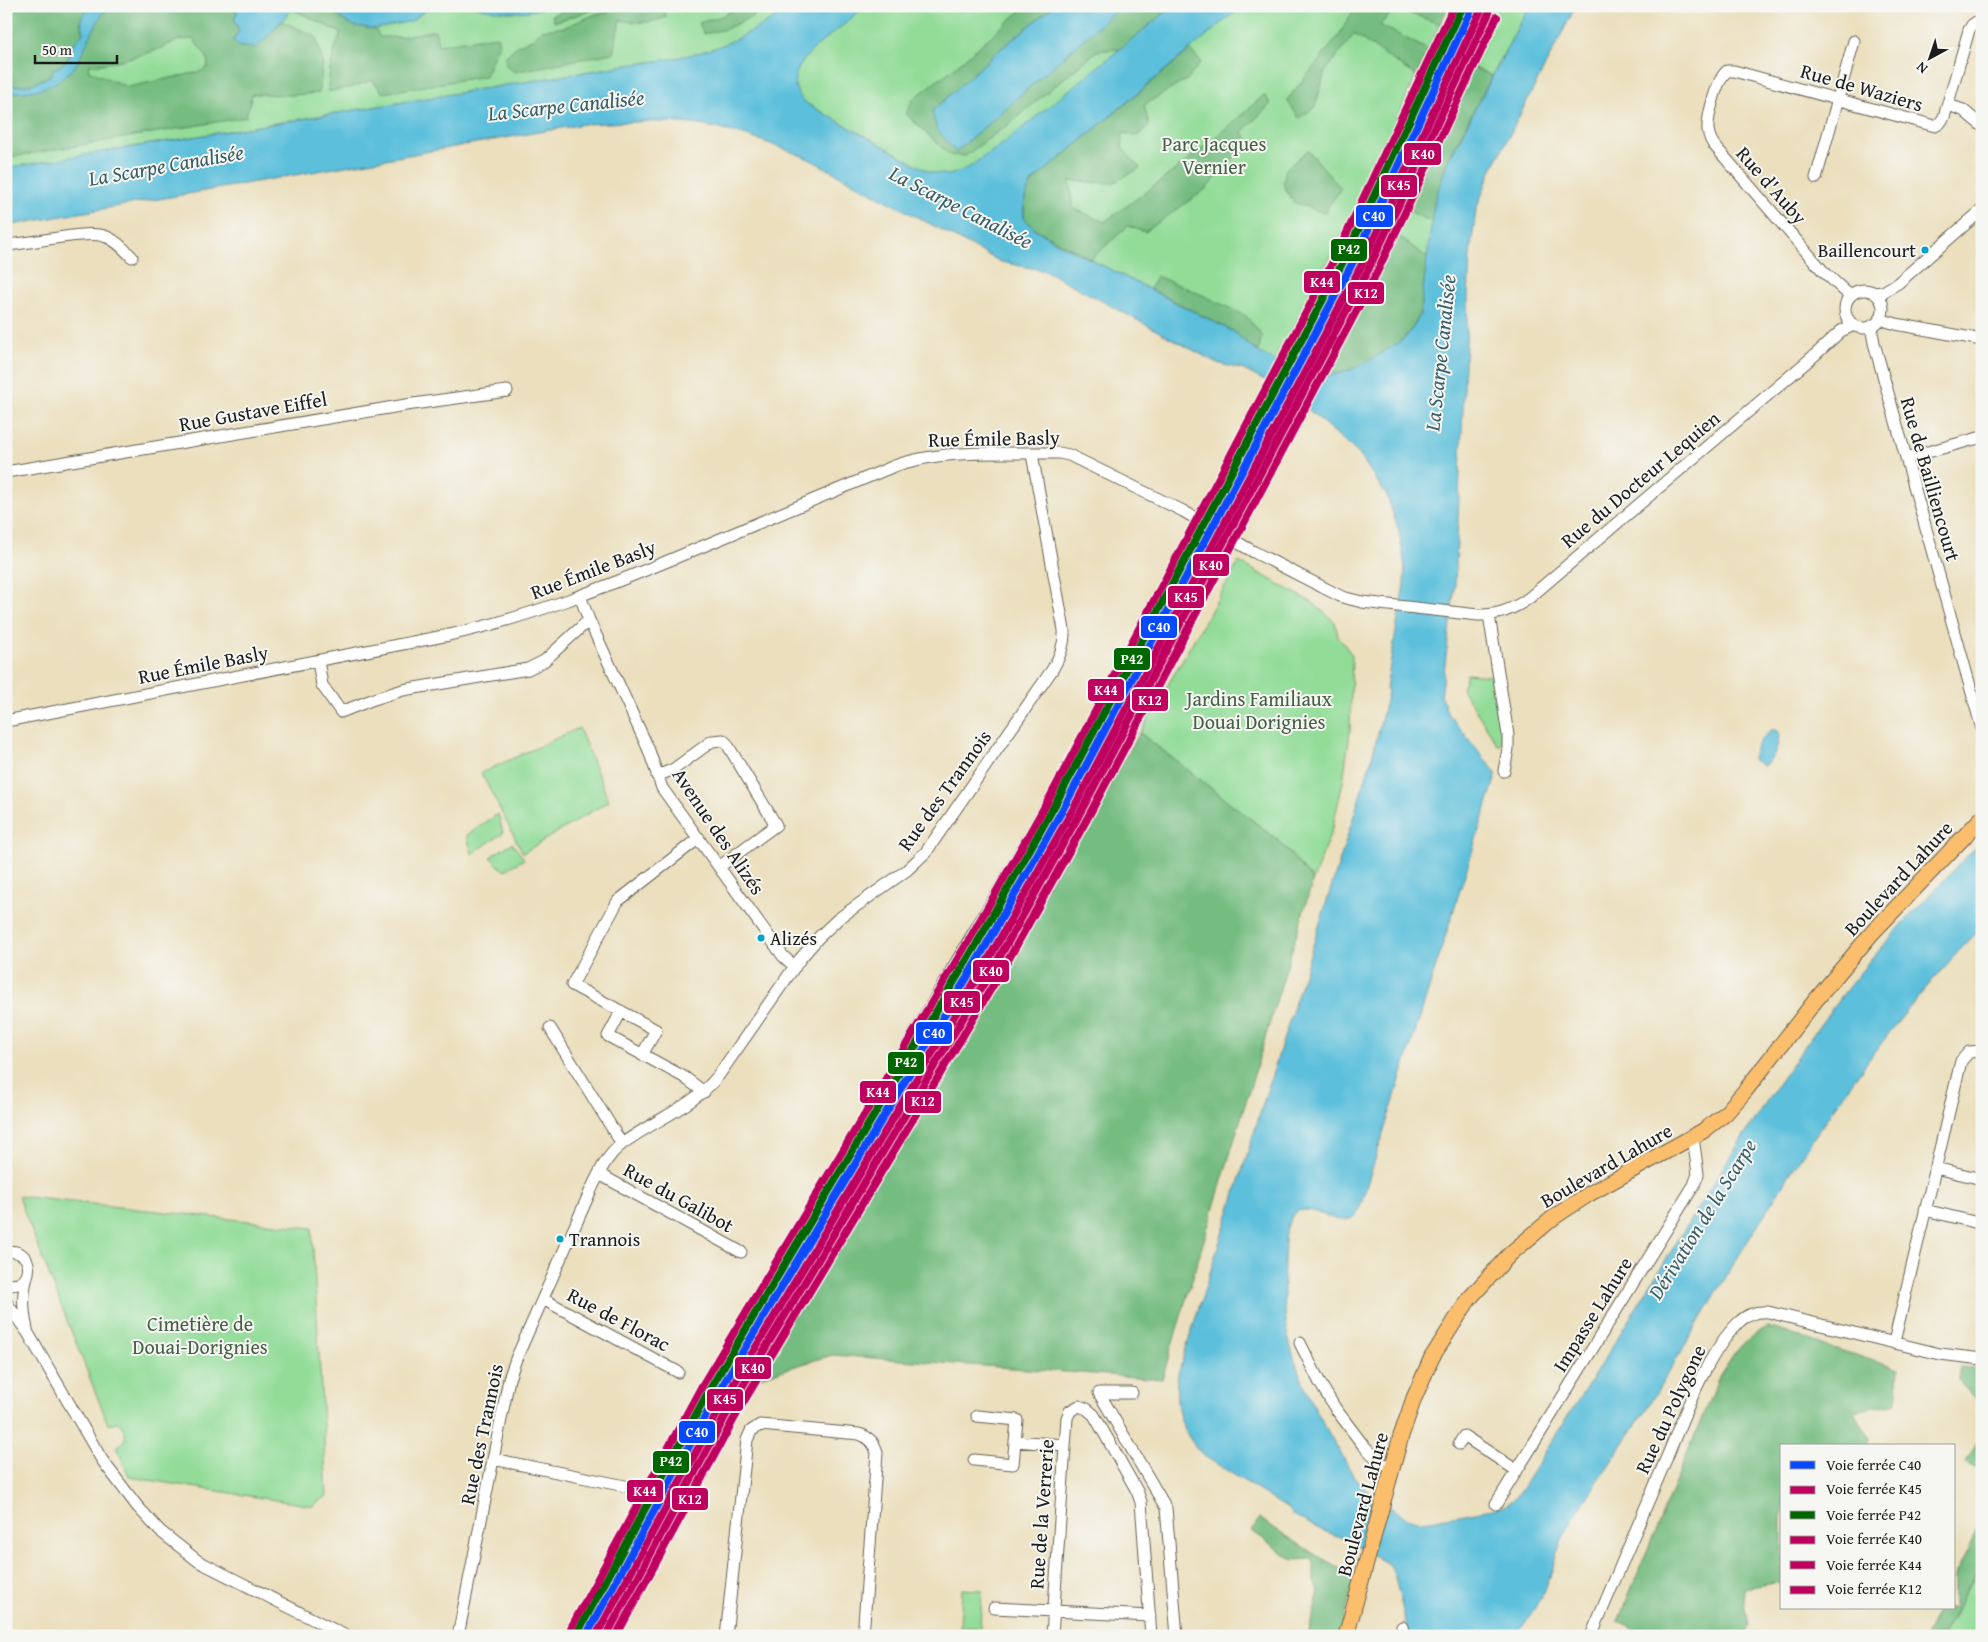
<svg xmlns="http://www.w3.org/2000/svg" width="1988" height="1642" viewBox="0 0 1988 1642" font-family="'Gentium Book Plus',serif">
	<style>
		.green { fill: #92dc98; stroke: #577c5a }
		.forest { fill: #75bc80; stroke: #486c4e; fill-rule: evenodd }
		.water { fill: #5cbfdb; stroke: #3c6e7c }
		.lines { fill: none; stroke-linecap: round; stroke-linejoin: round }
		.minor-casing { stroke: #646054; stroke-width: 13 }
		.major-casing { stroke: #646054; stroke-width: 17 }
		.minor { stroke: #fff; stroke-width: 11 }
		.major { stroke: #fabe6d; stroke-width: 15 }
		.rail { stroke: #1c1c1c; stroke-width: 3 }
		.rail-1-casing { stroke: #f6f6f2; stroke-width: 11 }
		.rail-2-casing { stroke: #f6f6f2; stroke-width: 11 }
		.rail-3-casing { stroke: #f6f6f2; stroke-width: 11 }
		.rail-4-casing { stroke: #f6f6f2; stroke-width: 11 }
		.rail-5-casing { stroke: #f6f6f2; stroke-width: 11 }
		.rail-6-casing { stroke: #f6f6f2; stroke-width: 11 }
		.rail-1 { stroke: #0749ff; stroke-width: 8 }
		.rail-2 { stroke: #bf005f; stroke-width: 8 }
		.rail-3 { stroke: #060; stroke-width: 8 }
		.rail-4 { stroke: #bf005f; stroke-width: 8 }
		.rail-5 { stroke: #bf005f; stroke-width: 8 }
		.rail-6 { stroke: #bf005f; stroke-width: 8 }
		.bus-dot { fill: #01a2c5; stroke: #f6f6f2; stroke-width: 2 }
		.labels { text-anchor: middle; dominant-baseline: central; stroke-width: 4; stroke-linejoin: round; paint-order: stroke }
		.bus-label { font-size: 19px; fill: #1c1c1c; stroke: #f6f6f2; text-anchor: start }
		.street-label { font-size: 20px; fill: #1c1c1c; stroke: #f6f6f2 }
		.park-label { font-size: 20px; fill: #455f47; stroke: #f6f6f2 }
		.water-label { font-size: 21px; font-style: italic; fill: #365d68; stroke: #f6f6f2 }
		.line-badge { stroke: #f6f6f2; stroke-width: 2 }
		.badge-label { font-size: 14px; text-anchor: middle; font-weight: bold; fill: #fff }
	</style>
	<rect width="100%" height="100%" fill="#f6f6f2"/>
	<filter id="ink" filterUnits="userSpaceOnUse"><feTurbulence type="fractalNoise" baseFrequency=".02" numOctaves="2"/><feDisplacementMap in="SourceGraphic" scale="10" xChannelSelector="R" yChannelSelector="G"/><feConvolveMatrix kernelMatrix="1 2 1 2 8 2 1 2 1" color-interpolation-filters="sRGB"/></filter>
	<filter id="wash" filterUnits="userSpaceOnUse"><feTurbulence type="fractalNoise" baseFrequency=".0096" numOctaves="4" result="noise"/><feDisplacementMap in="SourceGraphic" scale="20" xChannelSelector="R" yChannelSelector="G"/><feGaussianBlur stdDeviation="1.12" result="paint"/><feColorMatrix in="noise" values="0 0 0 0 0 0 0 0 0 0 0 0 0 0 0 0 0 1.4 0 .05"/><feComposite in="paint" operator="in"/></filter>
	<g filter="url(#wash)">
		<rect width="100%" height="100%" fill="#ebdfbd"/>
		<path class="green" d="M6,6H1368L1355,34L1416,76C1374,173 1326,269 1275,361L1258,352L1234,332L1056,242L809,105L798,97L694,54L668,60L633,64L6,168Z
			M1487,6H1529L1492,76L1462,62Z
			M1396,8L1440,24L1428,50L1379,25Z
			M1398,203L1413,213L1432,222L1428,258L1392,232H1375L1386,209Z
			M1239,562L1313,603L1335,622L1338,636L1352,655L1350,731L1343,782L1332,829L1313,880L1279,841L1140,733Z
			M1467,674L1493,676L1503,741L1499,747L1462,689Z
			M579,728L609,801L523,853L481,773Z
			M498,814L503,833L472,854L467,835Z
			M512,843L524,859L504,871L490,857Z
			M18,1196L312,1228L327,1496L313,1506L129,1477L117,1447C129,1439 127,1431 118,1422L108,1424Z
			M1982,1562V1636H1943Z
			M962,1589L982,1590L980,1628L960,1627Z"/>
		<path class="forest" d="M6,6H86V12L80,23L83,34L70,47L71,52C67,61 64,65 53,69L52,74C38,83 22,89 6,84Z
			M108,6H234L237,13L234,18L239,31L235,36L256,47L282,21L316,37L323,64L319,93L290,95L252,94L246,117L6,158V91L15,93L48,86L85,46L99,18ZM193,39L207,57L208,67L199,72L128,87L88,70L90,65L103,64L133,57L154,51L179,40Z
			M292,6H329C346,23 351,25 375,29L380,37H400L435,30L438,45L497,36L499,43L485,76L383,93L372,80L353,87L328,92C328,71 333,52 341,33L290,8Z
			M580,6H686L665,10L666,17C649,24 637,23 620,20L613,53L514,72L506,65L505,57L517,46L532,39L541,30L565,27L596,14L608,13V8L596,9L554,22L552,15Z
			M739,6H774L726,29L704,34L699,23L722,16Z
			M1026,6H1054L998,51L956,152L1121,6H1173L1121,49L1097,51L1010,123L965,156L950,155L906,114L913,99L954,68Z
			M1356,6H1449L1440,24L1396,8L1380,25L1428,50L1416,76L1354,34L1325,72L1315,107L1299,118L1287,100L1338,37Z
			M1190,50L1201,62L1188,79L1144,105L1149,126L1137,136L1123,133L1122,148L1140,168L1113,183L1070,181L1073,208L1104,222C1161,183 1213,141 1264,95L1271,104L1242,132L1249,141L1207,188L1145,232L1128,226L1091,259L1035,229L1024,218C1023,203 1025,192 1034,180Z
			M1462,62L1492,76C1467,124 1439,168 1432,222L1413,213L1398,203Z
			M1308,150L1341,188L1324,213L1293,202L1283,184L1286,169Z
			M1375,232H1392L1428,258C1425,278 1426,304 1416,322C1402,351 1334,385 1302,375Z
			M1156,276L1196,292L1246,316L1262,335L1258,352L1234,332L1150,289Z
			M1140,733L1279,841L1313,880L1162,1379L832,1355L747,1381Z
			M1768,1327L1899,1369L1896,1403L1855,1411L1869,1438L1866,1446H1782V1582L1743,1588L1749,1627L1744,1636H1651L1618,1621L1718,1379C1733,1356 1742,1338 1768,1327Z
			M1960,1367L1982,1369V1406L1958,1381Z
			M1982,1435V1471L1965,1463Z
			M1259,1518L1314,1554L1344,1570L1354,1582L1339,1636H1308L1319,1591L1314,1581V1564L1312,1559L1293,1560L1252,1531Z
			M1982,1520V1562L1943,1636H1925L1939,1608H1954V1577Z"/>
		<path class="water" d="M86,6H108C98,19 92,33 85,47C82,52 80,60 76,65C61,85 31,96 6,91V84C22,89 38,83 52,74L53,69C64,65 67,61 71,52L70,47L83,34L81,17L86,12Z
			M234,6H292L287,15L256,48L241,47L233,41L239,31L234,18L237,13Z
			M329,6H432L411,21L375,29L355,26L344,21Z
			M474,6H553C521,14 505,14 474,6Z
			M795,6H865C856,13 851,19 842,26C819,44 771,77 809,105L930,172L949,175L966,169L1001,145L1173,6H1242L1034,180C1025,192 1023,203 1024,218L1035,229L1056,242L1234,332L1258,352L1305,376H1328L1345,372L1365,363L1404,339L1416,323L1420,314L1434,203L1446,165L1529,6H1576L1491,171L1476,210L1470,255L1455,584L1441,696L1447,712L1496,773V776L1359,1210C1343,1240 1304,1190 1290,1220C1284,1231 1285,1248 1284,1261C1283,1289 1284,1320 1291,1348C1302,1387 1321,1420 1341,1454C1348,1465 1353,1478 1362,1486C1370,1494 1403,1517 1413,1520C1416,1521 1421,1520 1424,1521L1498,1508C1508,1505 1513,1501 1519,1493C1566,1419 1613,1346 1659,1271C1714,1181 1770,1091 1834,1006C1878,947 1930,894 1982,841V927C1850,1060 1757,1226 1661,1385C1632,1434 1597,1479 1568,1528C1557,1548 1553,1572 1544,1592C1537,1607 1525,1621 1517,1636H1409L1394,1573L1388,1564L1348,1540L1321,1530L1291,1514L1288,1509L1204,1456C1181,1433 1173,1407 1178,1374L1371,761L1388,692L1386,689L1404,584L1405,567L1399,531L1387,496L1359,454L1293,396L1244,370L1217,363L1046,271L1001,262L809,159C768,142 724,126 680,123C648,120 616,123 584,124L6,226V168L633,64C667,60 702,55 734,40C755,30 775,18 795,6Z
			M1054,6H1121L956,152L937,130L932,111L998,51Z
			M1771,730H1776L1779,734C1777,750 1776,755 1764,766L1753,760C1751,749 1763,737 1771,730Z"/>
	</g>
	<g filter="url(#ink)">
		<g class="lines">
			<defs>
				<path id="minor" d="M1948,105L1963,110L1982,126
					M1816,178L1854,41
					M6,245C28,244 87,230 104,236C115,239 124,249 132,257
					M1845 309a19 19 0 1 1 38 0a19 19 0 1 1-38 0Z
					M1874,293L1883,292L1898,283L1982,210
					M1850,296L1823,271L1714,145C1711,141 1709,136 1708,130C1707,117 1717,79 1727,71H1734L1935,126L1940,123L1944,117L1969,30L1972,25L1982,18
					M1880,319L1896,324L1982,340
					M1873,325L1872,332L1874,343L1982,729
					M1906,458L1982,437
					M6,472L406,405L507,391
					M580,596L589,620L648,748L662,788L783,956L795,967
					M1489,615L1508,735V749L1504,771
					M318,661L322,685L341,712L374,699L403,690L528,669L544,661L589,620
					M6,721L449,635C530,617 606,587 682,555C752,526 822,496 892,467C941,448 1006,454 1059,453L1069,455L1183,511L1254,552L1342,597L1362,602L1478,615C1496,616 1514,609 1529,598L1816,354L1841,331L1854,325
					M657,776L674,769L712,741L723,740L727,744L776,825L719,867
					M621,1012L608,1036L684,1077L704,1092
					M550,1028L622,1144
					M642,1055L656,1030L572,985L618,901L699,838
					M1935,1168L1982,1179
					M599,1174L741,1252
					M1925,1210L1982,1224
					M6,1252C36,1246 36,1291 6,1284
					M543,1299L678,1372
					M6,1302L28,1333L102,1460L137,1506L160,1531L198,1561L346,1636
					M27,1329C23,1312 22,1294 27,1277
					M1894,1342L1961,1061L1969,1052L1982,1051
					M1300,1343L1320,1383L1335,1408L1363,1445L1381,1463L1393,1466
					M1132,1393H1099L1166,1508L1177,1636
					M1015,1441L1065,1445
					M1459,1444L1464,1436L1516,1470
					M493,1459L635,1488
					M974,1460L1013,1464L1017,1420L977,1416
					M1496,1504L1694,1185L1698,1174L1693,1137
					M994,1608L1150,1616
					M1402,1627L1404,1636
					M458,1636L509,1379L516,1359L590,1192C598,1175 606,1156 622,1144C654,1120 693,1107 718,1076L800,959L819,937L838,919L907,870L926,852L1052,670C1060,657 1065,645 1064,630L1032,454
					M726,1636L747,1440L751,1431L760,1425L859,1434C869,1437 875,1443 877,1453L863,1636
					M1052,1636L1067,1418L1070,1411L1079,1406L1087,1409L1094,1415L1137,1491L1141,1502L1151,1636
					M1591,1636C1616,1576 1642,1517 1667,1457C1684,1416 1706,1355 1738,1323C1747,1314 1756,1311 1768,1312L1940,1354L1982,1359"/>
				<path id="major" d="M1346,1636L1401,1436L1414,1398L1432,1357L1469,1299L1510,1254L1554,1217L1589,1194L1703,1131L1725,1114L1745,1091L1815,1001L1872,933L1982,818"/>
			</defs>
			<use href="#minor" class="minor-casing"/>
			<use href="#major" class="major-casing"/>
			<use href="#minor" class="minor"/>
			<use href="#major" class="major"/>
			<path class="rail" d="M569,1636L663,1459L746,1310L997,883L1094,712L1336,257L1455,6"/>
			<defs>
				<path id="rail-1" d="M586,1636L718,1393L984,949L1064,807L1353,262L1473,6"/>
				<path id="rail-2" d="M596,1636L726,1397L992,953L1072,811L1361,266L1481,10"/>
				<path id="rail-3" d="M578,1632L710,1389L976,945L1056,803L1345,258L1463,6"/>
				<path id="rail-4" d="M606,1636L733,1402L999,958L1079,815L1368,270L1489,13"/>
				<path id="rail-5" d="M571,1628L703,1384L969,940L1049,799L1337,254L1454,6"/>
				<path id="rail-6" d="M616,1636L741,1406L1007,962L1087,819L1376,274L1497,17"/>
			</defs>
			<use href="#rail-1" class="rail-1-casing"/>
			<use href="#rail-2" class="rail-2-casing"/>
			<use href="#rail-3" class="rail-3-casing"/>
			<use href="#rail-4" class="rail-4-casing"/>
			<use href="#rail-5" class="rail-5-casing"/>
			<use href="#rail-6" class="rail-6-casing"/>
			<use href="#rail-1" class="rail-1"/>
			<use href="#rail-2" class="rail-2"/>
			<use href="#rail-3" class="rail-3"/>
			<use href="#rail-4" class="rail-4"/>
			<use href="#rail-5" class="rail-5"/>
			<use href="#rail-6" class="rail-6"/>
		</g>
	</g>
	<g class="bus-dot">
		<circle cx="1925" cy="250" r="4.5"/>
		<circle cx="761" cy="938" r="4.5"/>
		<circle cx="560" cy="1239" r="4.5"/>
	</g>
	<g class="labels">
		<g class="bus-label">
			<text x="1916" y="250" text-anchor="end">Baillencourt</text>
			<text x="770" y="938">Alizés</text>
			<text x="569" y="1239">Trannois</text>
		</g>
		<g class="street-label">
			<text transform="translate(1862 87) rotate(16)">Rue de Waziers</text>
			<text transform="translate(1772 185) rotate(49)">Rue d'Auby</text>
			<text transform="translate(253 411) rotate(-10)">Rue Gustave Eiffel</text>
			<text transform="translate(994 438) rotate(-1)">Rue Émile Basly</text>
			<text transform="translate(1640 479) rotate(-40)">Rue du Docteur Lequien</text>
			<text transform="translate(1931 479) rotate(74)">Rue de Bailliencourt</text>
			<text transform="translate(593 569) rotate(-21)">Rue Émile Basly</text>
			<text transform="translate(203 664) rotate(-11)">Rue Émile Basly</text>
			<text transform="translate(944 790) rotate(-54)">Rue des Trannois</text>
			<text transform="translate(719 831) rotate(56)">Avenue des Alizés</text>
			<text transform="translate(1898 878) rotate(-47)">Boulevard Lahure</text>
			<text transform="translate(1606 1165) rotate(-30)">Boulevard Lahure</text>
			<text transform="translate(679 1197) rotate(29)">Rue du Galibot</text>
			<text transform="translate(1592 1314) rotate(-58)">Impasse Lahure</text>
			<text transform="translate(619 1319) rotate(28)">Rue de Florac</text>
			<text transform="translate(1670 1409) rotate(-65)">Rue du Polygone</text>
			<text transform="translate(481 1434) rotate(-78)">Rue des Trannois</text>
			<text transform="translate(1362 1504) rotate(-75)">Boulevard Lahure</text>
			<text transform="translate(1041 1514) rotate(-86)">Rue de la Verrerie</text>
		</g>
		<g class="park-label">
			<text x="1214" y="143">Parc Jacques<tspan x="1214" dy="23">Vernier</tspan></text>
			<text x="1259" y="698">Jardins Familiaux<tspan x="1259" dy="23">Douai Dorignies</tspan></text>
			<text x="200" y="1323">Cimetière de<tspan x="200" dy="23">Douai-Dorignies</tspan></text>
		</g>
		<g class="water-label">
			<text transform="translate(566 105) rotate(-6)">La Scarpe Canalisée</text>
			<text transform="translate(166 165) rotate(-10)">La Scarpe Canalisée</text>
			<text transform="translate(961 207) rotate(27)">La Scarpe Canalisée</text>
			<text transform="translate(1440 353) rotate(-84)">La Scarpe Canalisée</text>
			<text transform="translate(1702 1219) rotate(-58)">Dérivation de la Scarpe</text>
		</g>
	</g>
	<g class="line-badge">
		<rect x="1403" y="142" width="39" height="24" rx="5" fill="#bf005f"/>
		<rect x="1380" y="174" width="38" height="24" rx="5" fill="#bf005f"/>
		<rect x="1355" y="204" width="39" height="24" rx="5" fill="#0749ff"/>
		<rect x="1330" y="238" width="38" height="24" rx="5" fill="#060"/>
		<rect x="1303" y="270" width="38" height="24" rx="5" fill="#bf005f"/>
		<rect x="1347" y="281" width="38" height="24" rx="5" fill="#bf005f"/>
		<rect x="1192" y="553" width="38" height="24" rx="5" fill="#bf005f"/>
		<rect x="1167" y="585" width="38" height="24" rx="5" fill="#bf005f"/>
		<rect x="1140" y="615" width="38" height="24" rx="5" fill="#0749ff"/>
		<rect x="1113" y="647" width="38" height="24" rx="5" fill="#060"/>
		<rect x="1087" y="678" width="38" height="24" rx="5" fill="#bf005f"/>
		<rect x="1131" y="688" width="38" height="24" rx="5" fill="#bf005f"/>
		<rect x="972" y="959" width="38" height="24" rx="5" fill="#bf005f"/>
		<rect x="943" y="990" width="38" height="24" rx="5" fill="#bf005f"/>
		<rect x="915" y="1021" width="38" height="24" rx="5" fill="#0749ff"/>
		<rect x="887" y="1051" width="38" height="24" rx="5" fill="#060"/>
		<rect x="859" y="1080" width="38" height="24" rx="5" fill="#bf005f"/>
		<rect x="904" y="1090" width="38" height="24" rx="5" fill="#bf005f"/>
		<rect x="734" y="1356" width="38" height="24" rx="5" fill="#bf005f"/>
		<rect x="706" y="1388" width="38" height="24" rx="5" fill="#bf005f"/>
		<rect x="678" y="1420" width="38" height="24" rx="5" fill="#0749ff"/>
		<rect x="652" y="1450" width="38" height="24" rx="5" fill="#060"/>
		<rect x="626" y="1479" width="38" height="24" rx="5" fill="#bf005f"/>
		<rect x="671" y="1487" width="38" height="24" rx="5" fill="#bf005f"/>
	</g>
	<g class="badge-label">
		<text x="1423" y="159">K40</text>
		<text x="1399" y="190">K45</text>
		<text x="1374" y="221">C40</text>
		<text x="1349" y="254">P42</text>
		<text x="1322" y="287">K44</text>
		<text x="1366" y="298">K12</text>
		<text x="1211" y="570">K40</text>
		<text x="1186" y="602">K45</text>
		<text x="1159" y="632">C40</text>
		<text x="1132" y="664">P42</text>
		<text x="1106" y="695">K44</text>
		<text x="1150" y="705">K12</text>
		<text x="991" y="976">K40</text>
		<text x="962" y="1007">K45</text>
		<text x="934" y="1038">C40</text>
		<text x="906" y="1067">P42</text>
		<text x="878" y="1097">K44</text>
		<text x="923" y="1106">K12</text>
		<text x="753" y="1373">K40</text>
		<text x="725" y="1404">K45</text>
		<text x="697" y="1437">C40</text>
		<text x="671" y="1466">P42</text>
		<text x="645" y="1496">K44</text>
		<text x="690" y="1504">K12</text>
	</g>
	<rect width="1988" height="1642" fill="none" stroke="#f6f6f2" stroke-width="25"/>
	<rect x="1780" y="1444" width="175" height="165" fill="#f6f6f2" stroke="#9f9f9c"/>
	<rect x="1790" y="1461" width="25" height="8" fill="#0749ff" stroke="#9f9f9c"/>
	<text x="1826" y="1470" font-size="15" fill="#1c1c1c">Voie ferrée C40</text>
	<rect x="1790" y="1486" width="25" height="8" fill="#bf005f" stroke="#9f9f9c"/>
	<text x="1826" y="1494" font-size="15" fill="#1c1c1c">Voie ferrée K45</text>
	<rect x="1790" y="1511" width="25" height="8" fill="#006600" stroke="#9f9f9c"/>
	<text x="1826" y="1520" font-size="15" fill="#1c1c1c">Voie ferrée P42</text>
	<rect x="1790" y="1536" width="25" height="8" fill="#bf005f" stroke="#9f9f9c"/>
	<text x="1826" y="1544" font-size="15" fill="#1c1c1c">Voie ferrée K40</text>
	<rect x="1790" y="1561" width="25" height="8" fill="#bf005f" stroke="#9f9f9c"/>
	<text x="1826" y="1570" font-size="15" fill="#1c1c1c">Voie ferrée K44</text>
	<rect x="1790" y="1586" width="25" height="8" fill="#bf005f" stroke="#9f9f9c"/>
	<text x="1826" y="1594" font-size="15" fill="#1c1c1c">Voie ferrée K12</text>
	<g transform="translate(1930 58) rotate(220)" stroke="#f6f6f2" stroke-width="4" paint-order="stroke">
	<path d="M0-4L9 19L0 12L-9 19Z" fill="#1c1c1c"/>
	<text y="-8" font-size="14" font-weight="bold" text-anchor="middle" fill="#1c1c1c">N</text>
	</g>
	<path d="M35 55v8h82v-8" fill="none" stroke="#1c1c1c" stroke-width="2.5"/>
	<text x="42" y="55" font-size="15" fill="#1c1c1c" stroke="#f6f6f2" stroke-width="4" paint-order="stroke">50 m</text>
</svg>
